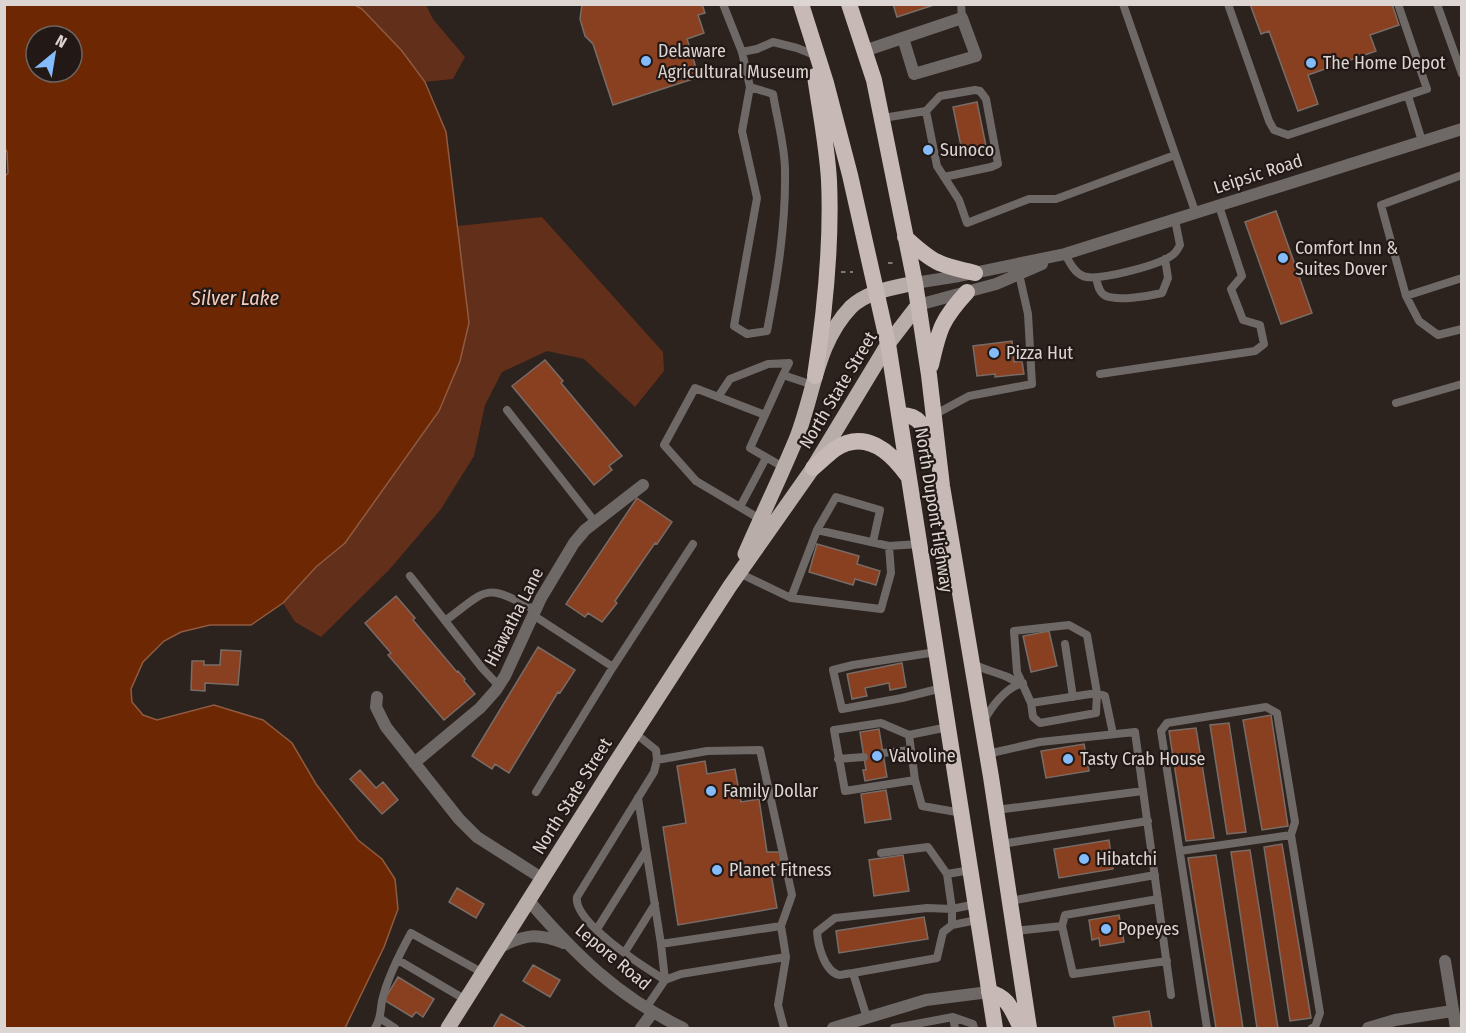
<svg xmlns="http://www.w3.org/2000/svg" width="1466" height="1033" viewBox="0 0 1466 1033" font-family="'Fira Sans Condensed',sans-serif">
	<style>
		.green { fill: #622f1a }
		.water { fill: #6e2703; stroke: #8f5b41; stroke-width: 1.5; fill-rule: evenodd }
		.building { fill: #894021; stroke: #786c67; stroke-width: 1.5 }
		.lines { fill: none; stroke-linecap: round; stroke-linejoin: round }
		.path { stroke: #807774; stroke-width: 2; stroke-dasharray: 4.5 4.5; stroke-linecap: butt }
		.service { stroke: #6e6866; stroke-width: 8 }
		.minor { stroke: #6e6866; stroke-width: 12 }
		.tertiary { stroke: #6e6866; stroke-width: 12 }
		.primary { stroke: #b8ada8; stroke-width: 15 }
		.trunk { stroke: #c7bab6; stroke-width: 16 }
		.poi-dot { fill: #84bcfb; stroke: #221815; stroke-width: 2 }
		.labels { text-anchor: middle; dominant-baseline: central; stroke-width: 4.5; stroke-linejoin: round; paint-order: stroke }
		.poi-label { font-size: 18px; fill: #dcd5d2; stroke: #221815; text-anchor: start }
		.street-label { font-size: 18px; fill: #dcd5d2; stroke: #221815 }
		.water-label { font-size: 20px; font-style: italic; fill: #f8ccba; stroke: #221815 }
	</style>
	<rect width="100%" height="100%" fill="#2c221e"/>
	<path class="green" d="M355,5H426L433,19L465,57L453,79L425,82L402,51L362,9Z
		M542,217L663,352L664,371L635,407L584,359L547,351L502,372L485,405L474,456L441,509L389,570L321,637L295,622L283,603L316,567L345,542L439,411L460,361L469,323L457,226Z"/>
	<path class="water" d="M5,4L355,5L362,9L402,51L425,82L446,132L469,323L460,361L439,411L345,543L316,567L283,603L251,625H210L181,632L164,641L143,662L131,689L132,702L143,715L157,720L214,705L263,720L292,743L316,784L358,840L382,859L395,879L398,909L384,947L345,1028H5L4,177L8,173L7,152L4,146ZM36,36H72V72H36Z"/>
	<path class="building" d="M582,4H702L705,13L698,15L704,33L687,39L699,77L613,105L593,44L585,36L580,19Z
		M893,4H937L897,17Z
		M1250,4H1392L1399,25L1370,35L1376,51L1308,75L1318,104L1298,111L1269,31L1261,34Z
		M977,102L986,146L962,151L953,107Z
		M1276,211L1312,313L1281,324L1245,222Z
		M1012,341L1014,362L1022,361L1024,374L995,377V374L977,376L973,346Z
		M545,360L563,381L561,383L622,456L609,466L612,470L594,485L512,386Z
		M637,498L672,522L657,544L655,543L615,601L617,603L602,622L588,613L585,617L566,604Z
		M817,544L859,556L857,564L880,571L876,585L855,579L853,585L809,572Z
		M396,596L415,618L413,620L457,672L458,671L465,679L464,681L475,694L444,720L388,655L391,653L365,623Z
		M1049,631L1057,666L1031,672L1023,636Z
		M538,647L575,670L560,693L558,692L509,773L495,764L492,769L472,756Z
		M221,650L241,651L238,685L205,683V691L191,690L192,661H204V665H220Z
		M902,663L906,687L890,690L889,683L865,688L867,696L852,699L847,674Z
		M1271,715L1288,826L1262,830L1243,720Z
		M1229,723L1246,832L1227,834L1210,725Z
		M1196,728L1214,838L1186,841L1169,731Z
		M879,729L887,777L865,781L863,770H866L860,732Z
		M1084,744L1089,771L1046,778L1041,751Z
		M705,761L707,774L735,769L741,802L759,799L767,852H780L781,864L770,868L777,908L678,925L663,827L686,823L677,766Z
		M360,770L376,788L383,782L398,800L382,814L350,779Z
		M886,790L891,819L865,823L861,794Z
		M1109,840L1113,869L1059,878L1054,849Z
		M1282,844L1311,1018L1290,1021L1264,847Z
		M1250,850L1278,1028H1257L1231,852Z
		M903,855L909,891L874,896L869,860Z
		M1216,855L1243,1028H1216L1188,858Z
		M457,888L484,904L476,918L449,902Z
		M1119,915L1124,942L1100,946L1099,938L1092,940L1089,920Z
		M924,917L928,939L839,953L836,931Z
		M533,965L560,980L550,997L523,981Z
		M398,977L434,999L423,1017L416,1012L412,1017L384,1000Z
		M1149,1011L1152,1028H1115L1113,1017Z
		M501,1014L526,1028H493Z"/>
	<g class="lines">
		<path class="path" d="M888,263H895
			M841,272H853"/>
		<path class="service" d="M723,4L742,52L757,49L773,42L797,48L812,54
			M961,4L962,18
			M1123,4L1196,214
			M1228,4L1269,121L1274,130L1288,135L1427,89L1398,4
			M1437,4L1462,74
			M742,52L750,87L742,131L757,198L734,326L747,334L767,331C777,279 786,225 785,171C785,146 777,119 773,94L750,87
			M1408,96L1422,141
			M926,111L940,96L975,90L980,91L986,99L998,164L991,167L944,177
			M883,118L926,111L937,166L959,200L967,223L1029,199H1056L1175,155
			M1462,175L1381,205L1406,296L1419,321L1438,335L1462,329
			M1065,254C1070,263 1074,272 1083,276C1097,282 1158,265 1171,256C1175,254 1178,249 1180,245L1175,220
			M1096,278C1098,284 1098,291 1104,295C1116,302 1149,296 1162,293L1168,278L1165,259
			M1406,296L1462,278
			M1100,374L1255,351L1264,344L1260,325L1243,320L1231,289L1242,276L1219,206
			M718,397L730,379L768,364L789,363L783,375
			M1396,403L1462,384
			M507,410L595,522
			M765,415L783,375L813,385
			M934,415L969,396L1032,384L1028,314L1019,274
			M740,507L766,458
			M760,519L696,481L664,445L695,388L765,415L750,448L783,467
			M817,530L836,497L880,510L873,542
			M739,573L791,598L881,609L891,573L889,546
			M410,576L482,668L499,686
			M791,598L817,530L889,546L919,544
			M533,615L613,667L693,544
			M445,621C489,588 484,583 535,610
			M1069,625L1087,635L1097,693L1031,703L1017,672L1014,631Z
			M1065,644L1073,697
			M936,652L853,665L833,670L842,709L902,698L942,688
			M974,664C987,672 1009,674 1018,684
			M1031,703L1033,717L1040,723L1096,713L1097,693L1105,696L1113,734
			M984,721C991,707 1006,687 1023,683
			M635,733L656,750L657,760L654,772L577,897C573,922 644,967 665,980
			M909,735L915,780L922,806L962,813
			M883,753L911,750
			M987,754L1040,742L1135,732L1171,995
			M838,759L864,757
			M657,760L707,751L760,750L792,895L781,926L786,957
			M915,780L845,791L834,730L881,723L909,735L948,727
			M536,792L613,667
			M638,798L661,944
			M996,810L1143,791
			M1001,844L1148,821
			M1180,851L1291,835
			M881,853L928,847L947,874
			M1158,899L1065,915L1062,926L1073,974L1167,961
			M1010,901L1155,875
			M952,925L977,920
			M597,929L646,851
			M1015,931L1062,926
			M625,952L655,904
			M398,960L466,1000
			M853,973L937,958L943,932L952,925V909L947,874L971,870
			M665,980L681,974L786,957L778,1005L784,1028
			M646,1008L665,980L661,944L781,926
			M953,1017L973,1024L974,1028
			M867,1018L853,973C849,973 843,975 839,975C824,971 818,945 817,932L835,918L927,908L952,909L976,904
			M381,1019L395,1028
			M375,1028C381,1019 380,1012 382,1001C387,979 400,953 411,933L483,973
			M894,1028L953,1017L955,1028
			M1207,1028L1161,731L1167,723L1266,707L1277,713L1295,822L1291,835L1320,1013L1315,1027L1312,1028"/>
		<path class="minor" d="M864,51L962,18L976,56L914,74L903,38
			M377,697L376,707L386,727L459,819L477,837L543,879
			M414,763L480,708L496,690L505,676L541,598L574,543L585,530L643,485
			M529,901C576,955 618,997 683,1028
			M500,947C526,934 537,933 564,943
			M1445,961L1456,1028
			M641,1028L653,1012
			M833,1028L926,1000L989,992
			M1368,1028L1395,1020L1452,1011"/>
		<path class="tertiary" d="M915,283L959,276L1065,254L1462,129
			M918,305L996,284L1042,264"/>
		<path class="primary" d="M745,554C762,515 781,476 797,437C814,393 817,342 851,307C868,291 893,288 915,283
			M448,1028L616,762L730,586L813,468L888,344L918,305"/>
		<path class="trunk" d="M801,4L826,83L850,175L888,344L995,1028
			M849,4L874,80L915,283L929,375L942,486L991,777L1029,1028
			M905,237C933,263 939,265 975,273
			M931,365C939,329 942,319 967,292
			M815,376C825,311 832,246 829,180C827,146 820,111 815,76
			M899,415C924,414 924,431 930,451
			M813,468C820,462 827,455 835,449C865,429 890,451 907,475
			M989,992C1009,997 1012,1011 1021,1028"/>
	</g>
	<g class="poi-dot">
		<circle cx="646" cy="61" r="6"/>
		<circle cx="1311" cy="63" r="6"/>
		<circle cx="928" cy="150" r="6"/>
		<circle cx="1283" cy="258" r="6"/>
		<circle cx="994" cy="353" r="6"/>
		<circle cx="877" cy="756" r="6"/>
		<circle cx="1068" cy="759" r="6"/>
		<circle cx="711" cy="791" r="6"/>
		<circle cx="1084" cy="859" r="6"/>
		<circle cx="717" cy="870" r="6"/>
		<circle cx="1106" cy="929" r="6"/>
	</g>
	<g class="labels">
		<g class="poi-label">
			<text x="658" y="51">Delaware<tspan x="658" dy="21">Agricultural Museum</tspan></text>
			<text x="1323" y="63">The Home Depot</text>
			<text x="940" y="150">Sunoco</text>
			<text x="1295" y="248">Comfort Inn &amp;<tspan x="1295" dy="21">Suites Dover</tspan></text>
			<text x="1006" y="353">Pizza Hut</text>
			<text x="889" y="756">Valvoline</text>
			<text x="1080" y="759">Tasty Crab House</text>
			<text x="723" y="791">Family Dollar</text>
			<text x="1096" y="859">Hibatchi</text>
			<text x="729" y="870">Planet Fitness</text>
			<text x="1118" y="929">Popeyes</text>
		</g>
		<g class="street-label">
			<text transform="translate(1258 174) rotate(-18)">Leipsic Road</text>
			<text transform="translate(838 390) rotate(-59)">North State Street</text>
			<text transform="translate(934 510) rotate(81)">North Dupont Highway</text>
			<text transform="translate(514 617) rotate(-63)">Hiawatha Lane</text>
			<text transform="translate(572 796) rotate(-58)">North State Street</text>
			<text transform="translate(613 957) rotate(40)">Lepore Road</text>
		</g>
		<g class="water-label">
			<text x="235" y="298">Silver Lake</text>
		</g>
	</g>
	<rect width="1466" height="1033" fill="none" stroke="#dcd5d2" stroke-width="12"/>
	<g transform="translate(54 54) rotate(30)"><circle r="28" fill="#221815" stroke="#6c6461" stroke-width="1.5"/>
	<path d="M0-4.5L10 22L0 15L-10 22Z" fill="#84bcfb"/>
	<text y="-9" font-size="16" font-weight="bold" text-anchor="middle" fill="#dcd5d2">N</text>
	</g>
</svg>
